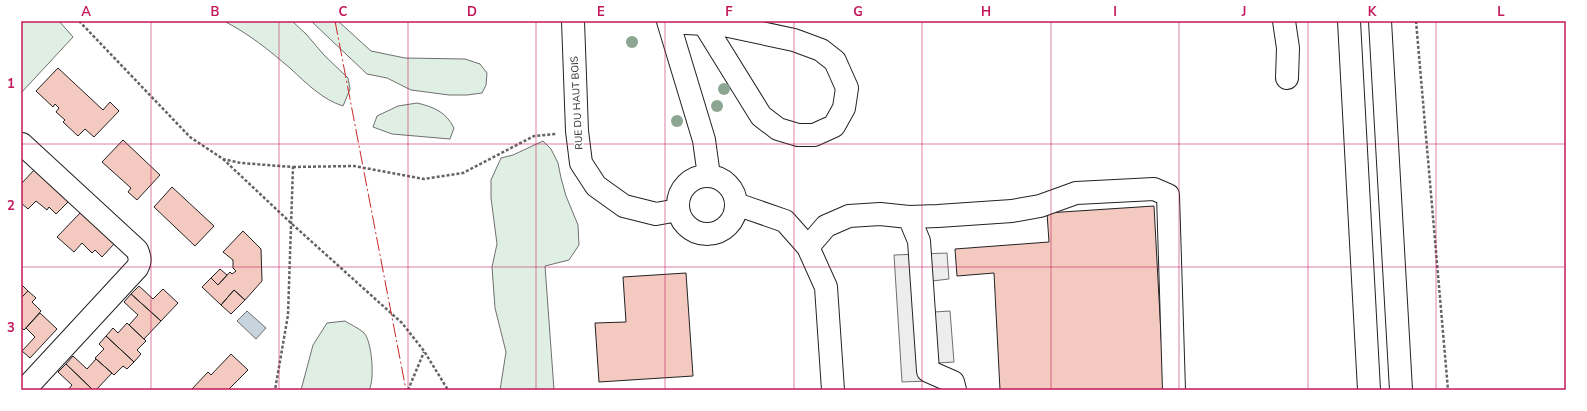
<svg xmlns="http://www.w3.org/2000/svg" width="1587" height="411" viewBox="0 0 1587 411" font-family="'Nunito Sans',sans-serif">
	<style>
		.green { fill: #e0efe3; stroke: #6f6f6f }
		.parking { fill: #ededed; stroke: #6f6f6f }
		.water { fill: #c7d3dd; stroke: #6f6f6f }
		.building { fill: #f3c9c0; stroke: #222 }
		.lines { fill: none; stroke-linecap: round; stroke-linejoin: round }
		.minor-casing { stroke: #222; stroke-width: 24 }
		.highway-casing { stroke: #222; stroke-width: 24 }
		.path { stroke: #646464; stroke-width: 2.5; stroke-dasharray: 3 2; stroke-linecap: butt }
		.minor { stroke: #fff; stroke-width: 22 }
		.highway { stroke: #fff; stroke-width: 22 }
		.power { stroke: #c62828; stroke-width: 1; stroke-dasharray: 14 3 2 3; stroke-linecap: butt }
		.tree { fill: #8da692 }
		.grid { fill: none; stroke: #c2185b; stroke-width: 1; stroke-opacity: 0.55 }
		.labels { text-anchor: middle; dominant-baseline: central; stroke-width: 3; stroke-linejoin: round; paint-order: stroke }
		.street-label { font-size: 10px; fill: #222; stroke: #fff }
		.neatline { fill: none; stroke: #c2185b; stroke-width: 1.5 }
		.grid-label { font-size: 13px; text-anchor: middle; font-weight: bold; fill: #c2185b }
	</style>
	<rect width="100%" height="100%" fill="#fff"/>
	<path class="green" d="M21,21H59L73,37L21,93Z
		M224,21H292L306,34L324,55L348,78L350,89L343,106C323,100 306,83 291,69C269,50 249,34 224,21Z
		M311,21H338L371,51L405,58L465,59L480,64L487,73L486,85L482,93L467,95H449L411,90L387,78L367,74Z
		M417,103C434,107 446,112 454,128L450,139L392,134L373,127L377,116L398,106Z
		M543,141L551,149L558,163L561,178L566,196L578,225L579,245L569,260L545,266L554,390H500L506,352L495,308L492,267L497,244L491,198V180L501,158L513,155Z
		M345,321C351,325 359,328 364,333C372,341 375,380 369,390H301L313,345L327,323Z"/>
	<path class="parking" d="M947,253L949,279L932,281L934,312L950,311L954,362L937,363L929,381L902,382L894,255Z"/>
	<path class="water" d="M247,311L266,328L256,339L237,321Z"/>
	<path class="building" d="M58,68L103,110L110,102L119,111L94,137L85,129L78,136L63,122L65,120L56,112L59,108L55,104L53,107L36,91Z
		M123,140L160,175L137,200L128,192L131,188L102,162Z
		M35,169L69,201L56,214L49,207L47,210L36,201L28,209L21,203V184Z
		M172,187L214,226L195,246L154,207Z
		M1154,206L1164,390H1000L994,273L957,276L955,249L1049,242L1047,213Z
		M81,212L114,244L102,257L95,250L92,253L82,243L74,252L57,237Z
		M243,231L261,249L262,281L245,300L234,290L221,305L202,287L211,278L218,285L230,272L232,274L236,271L233,268V260L223,252Z
		M220,269L227,275L218,285L211,278Z
		M686,273L693,376L599,382L595,323L626,322L623,277Z
		M21,284L28,291L21,298Z
		M139,286L153,299L163,289L178,303L161,321L131,294Z
		M234,290L245,300L231,314L221,305Z
		M28,291L36,298L32,302L41,311L24,330L21,327V298Z
		M131,294L161,321L144,339L129,325L138,315L124,302Z
		M40,313L57,329L30,358L22,351L35,337L26,328Z
		M127,323L146,341L137,350L141,354L134,362L106,336L113,328L118,333Z
		M106,336L134,362L127,369L123,366L114,375L95,358L104,349L99,344Z
		M231,354L248,370L228,390H191L208,372L211,375Z
		M73,356L87,369L96,359L112,373L96,390H93L66,364Z
		M66,364L93,390H68L72,385L58,372Z"/>
	<g class="lines">
		<defs>
			<path id="minor" d="M573,21L577,131L581,163L596,186L624,206L656,214L678,210
				M668,21L704,140L709,176
				M1284,21L1288,48L1287,78
				M669,22L704,24L724,25L794,40L821,50L835,61L847,88L844,108L834,126L814,135H798L778,129L761,116L704,24
				M22,144L137,250C140,257 141,261 137,268L26,388
				M678 205a29 29 0 1 1 58 0a29 29 0 1 1-58 0Z
				M736,204L785,221L808,247L826,287L833,390
				M909,217L919,241L928,371L953,382L955,390
				M808,247L826,226L849,216L880,214L909,217L938,216L1012,211L1040,206L1076,193L1154,189L1168,195L1174,390"/>
			<path id="highway" d="M1349,21L1369,390
				M1380,21L1401,390"/>
		</defs>
		<use href="#minor" class="minor-casing"/>
		<use href="#highway" class="highway-casing"/>
		<path class="path" d="M79,21L190,137L223,159L241,163L293,167L288,315L275,390
			M1416,21L1448,390
			M223,159L292,224L402,323L424,351L448,390
			M293,167L354,166L424,179L463,173L534,136L556,134
			M408,390L424,352"/>
		<use href="#minor" class="minor"/>
		<use href="#highway" class="highway"/>
		<path class="power" d="M335,21L406,390"/>
	</g>
	<g class="tree">
		<circle cx="632" cy="42" r="6"/>
		<circle cx="724" cy="89" r="6"/>
		<circle cx="717" cy="106" r="6"/>
		<circle cx="677" cy="121" r="6"/>
	</g>
	<path class="grid" d="M151,21V390M279,21V390M408,21V390M536,21V390M665,21V390M794,21V390M922,21V390M1051,21V390M1179,21V390M1308,21V390M1436,21V390M21,144H1566M21,267H1566"/>
	<g class="labels">
		<g class="street-label">
			<text transform="translate(577 103) rotate(-93)">RUE DU HAUT BOIS</text>
		</g>
	</g>
	<rect width="1587" height="411" fill="none" stroke="#ffffff" stroke-width="44"/>
	<rect x="22" y="22" width="1543" height="367" class="neatline"/>
	<g class="grid-label">
		<text x="86" y="16">A</text>
		<text x="215" y="16">B</text>
		<text x="343" y="16">C</text>
		<text x="472" y="16">D</text>
		<text x="601" y="16">E</text>
		<text x="729" y="16">F</text>
		<text x="858" y="16">G</text>
		<text x="986" y="16">H</text>
		<text x="1115" y="16">I</text>
		<text x="1244" y="16">J</text>
		<text x="1372" y="16">K</text>
		<text x="1501" y="16">L</text>
		<text x="11" y="88">1</text>
		<text x="11" y="210">2</text>
		<text x="11" y="332">3</text>
	</g>
</svg>
